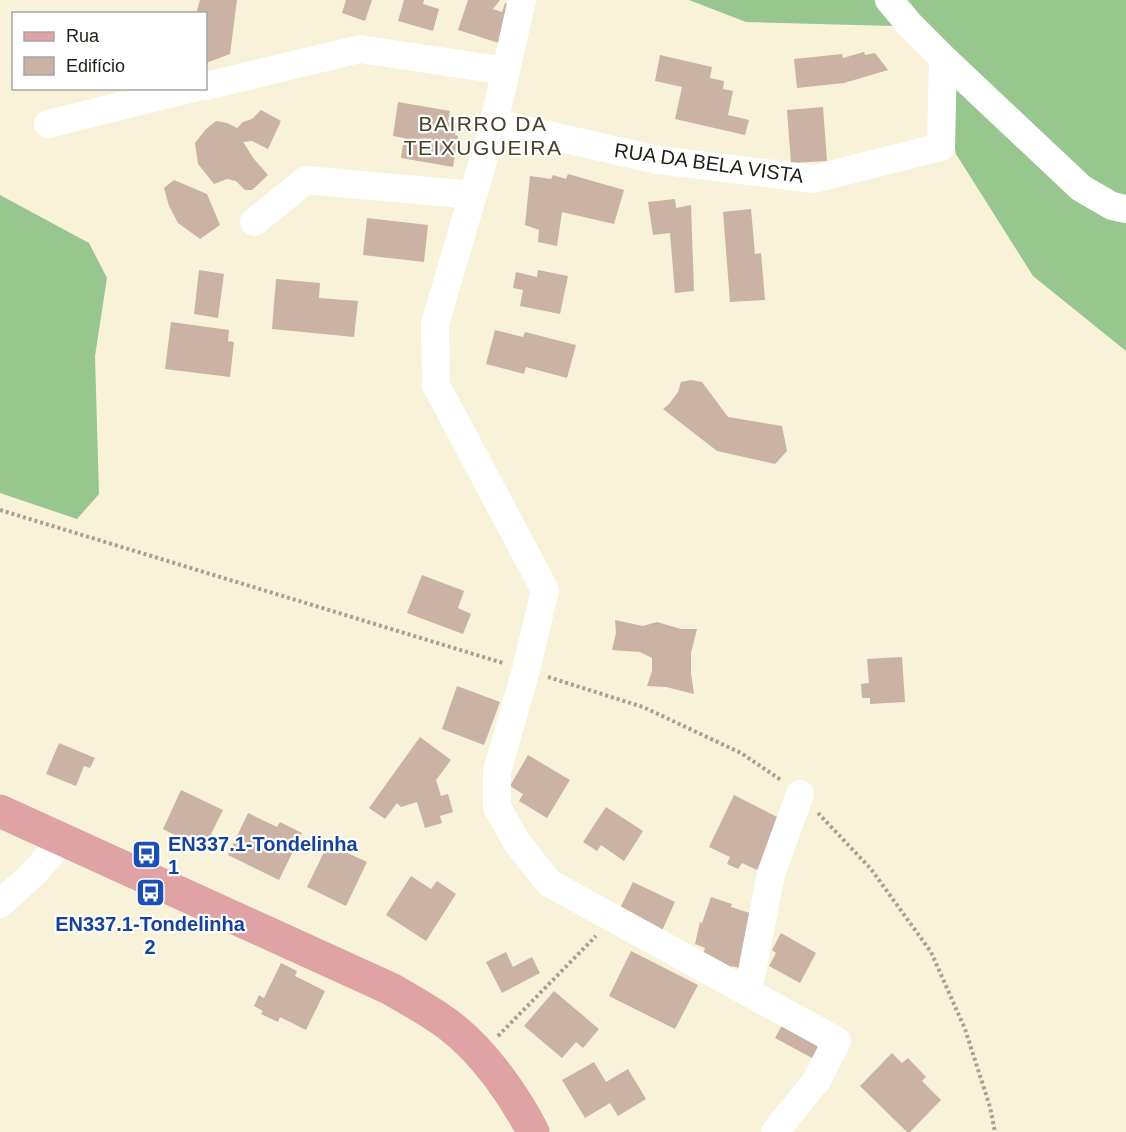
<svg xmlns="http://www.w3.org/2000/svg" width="1126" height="1132" viewBox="0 0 1126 1132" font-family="Helvetica,sans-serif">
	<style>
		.forest { fill: #97c78e }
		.building { fill: #cab2a4 }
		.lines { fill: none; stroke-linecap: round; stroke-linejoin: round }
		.path { stroke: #a6a28e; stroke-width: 4; stroke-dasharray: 3 3; stroke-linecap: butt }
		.minor { stroke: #fff; stroke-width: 28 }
		.major { stroke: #dfa2a5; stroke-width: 33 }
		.labels { text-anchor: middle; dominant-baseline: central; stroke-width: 4.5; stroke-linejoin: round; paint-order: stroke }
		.street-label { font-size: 20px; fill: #211f15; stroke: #fff }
		.transit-label { font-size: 20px; font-weight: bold; fill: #164399; stroke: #fff; text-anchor: start }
		.neighbourhood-label { font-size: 21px; letter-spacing: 1.5px; fill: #47422d; stroke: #fff }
	</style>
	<rect width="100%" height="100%" fill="#f8f2d8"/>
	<path class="forest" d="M689,0H1126V351L1033,276L956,154L931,27L746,22Z
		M0,195L89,243L107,278L95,356L99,494L77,519L0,493Z"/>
	<path class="building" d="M200,0H237L230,54L206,63V14H196Z
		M346,0H372L365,21L342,13Z
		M404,0H424L423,4L439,9L433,31L398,21Z
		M468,0H500L493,9L502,12L505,3L511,5L499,43L458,30Z
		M864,52L865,55L875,53L888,70L844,83L797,88L794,59L842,54L843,58Z
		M660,55L712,67L710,78L724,81L723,89L733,91L728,115L749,120L745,135L675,119L682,87L655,81Z
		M398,102L450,111L448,122L457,124L455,135L458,136L453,167L401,158L404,138L393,136Z
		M823,107L827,161L791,163L787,110Z
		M261,110L281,121L268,149L252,141L243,142L254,159L268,175L252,190H245L236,181L227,179L214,184L198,164L195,143L206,129L216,121L227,123L237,128L243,122L252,119Z
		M568,174L624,190L614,224L562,212L557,246L538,242L539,230L525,225L530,176L551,179L553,175L566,179Z
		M174,180L207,194L220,225L200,239L178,223L169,206L164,188Z
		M675,199L676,208L691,205L694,291L675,293L670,233L653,235L648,202Z
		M751,209L755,254L761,253L765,300L730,302L723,212Z
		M367,218L428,225L424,262L363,255Z
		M199,270L224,274L218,318L194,314Z
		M538,270L568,276L560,314L520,306L523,290L513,288L516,272L537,277Z
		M276,279L320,283L319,298L358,301L354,337L272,329Z
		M171,322L229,330L228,341L234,342L230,377L165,369Z
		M495,330L523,337L525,332L576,345L567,378L526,367L524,374L486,364Z
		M691,380L702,382L728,417L782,426L787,451L775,464L717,451L663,409L669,404L678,392L681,382Z
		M422,575L464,591L458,608L471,614L463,634L407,613Z
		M615,620L643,626L657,622L681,629H697L691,653V673L694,694L666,687L647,686L652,671V658L640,652L612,650L616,633Z
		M902,657L905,702L870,704V698H862L861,684L869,683L867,659Z
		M457,686L500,702L484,745L442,729Z
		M420,737L451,760L436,780L441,796L448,794L453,812L440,816L442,823L425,828L417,802L401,807L397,803L385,819L369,808Z
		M59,743L95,758L90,768L84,766L76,786L46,774Z
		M528,755L570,780L547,818L519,801L523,794L510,786Z
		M181,790L223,810L205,846L189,835L186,841L163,829Z
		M734,795L781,819L757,870L742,863L738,869L727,864L730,857L709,847Z
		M606,807L643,831L624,861L601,845L597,851L583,842Z
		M248,813L277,827L280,822L302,833L279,880L228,855Z
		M328,844L367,862L346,906L307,887Z
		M411,876L431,889L437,881L456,894L426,941L386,915Z
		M633,882L675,902L661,933L618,912Z
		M711,897L732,904L731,907L759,916L743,969L732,966L729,972L702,957L705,948L695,944L700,922L702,923Z
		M781,933L816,953L800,983L769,966L776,953L772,950Z
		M631,951L698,985L675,1029L609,996Z
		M506,952L513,967L532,957L540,973L502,993L486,962Z
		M281,963L297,971L295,976L325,991L306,1030L280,1017L278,1022L261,1014L263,1011L254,1006L259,995L264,998Z
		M554,991L599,1029L583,1048L576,1042L562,1058L524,1026Z
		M786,1018L822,1038L812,1058L775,1038Z
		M892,1053L902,1063L908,1058L926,1077L922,1081L941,1100L910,1132H907L860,1086Z
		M594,1062L606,1082L628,1069L646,1099L618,1116L610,1103L585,1118L562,1080Z"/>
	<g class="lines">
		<path class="path" d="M0,510L503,663
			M548,677L643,707L741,753L781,780
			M818,813L871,869L931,952L965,1029L990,1107L995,1132
			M498,1036L596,936"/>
		<path class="minor" d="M522,0L494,123L435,324L436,385L545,590L526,670L497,771V807L516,841L549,883L837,1041L817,1080L775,1132
			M889,0L910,25L943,58L1081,188L1112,206L1126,209
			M206,86L360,49L506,71
			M494,123L658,160L814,179L941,147L943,58
			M48,124L194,88
			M254,222L306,180L473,195
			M0,904L34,873L63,840
			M748,992L771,874L800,794"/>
		<path class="major" d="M0,811L391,989C411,1001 432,1012 450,1026C483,1051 515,1096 533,1132"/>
	</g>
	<defs>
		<symbol id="bus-square" viewBox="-11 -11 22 22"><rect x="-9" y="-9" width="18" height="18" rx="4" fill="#1a4fb4" stroke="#fff"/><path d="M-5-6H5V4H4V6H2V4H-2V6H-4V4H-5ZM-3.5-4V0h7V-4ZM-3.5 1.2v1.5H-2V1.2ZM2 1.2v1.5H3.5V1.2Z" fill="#fff"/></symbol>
	</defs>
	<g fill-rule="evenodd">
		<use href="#bus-square" x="130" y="838" width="33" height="33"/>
		<use href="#bus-square" x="134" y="876" width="33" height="33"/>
	</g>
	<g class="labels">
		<g class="street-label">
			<text transform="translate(709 163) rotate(8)">RUA DA BELA VISTA</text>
		</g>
		<g class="transit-label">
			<text x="168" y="844">EN337.1-Tondelinha<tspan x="168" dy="23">1</tspan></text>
			<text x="150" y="924" text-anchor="middle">EN337.1-Tondelinha<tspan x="150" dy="23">2</tspan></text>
		</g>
		<g class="neighbourhood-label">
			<text x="483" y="123">BAIRRO DA<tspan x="483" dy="24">TEIXUGUEIRA</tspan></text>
		</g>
	</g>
	<rect x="12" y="12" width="195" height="78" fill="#ffffff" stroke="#a6a5a1" stroke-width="1.5"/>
	<rect x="24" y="32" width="30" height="9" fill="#dfa2a5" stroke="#a6a5a1" stroke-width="1.5"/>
	<text x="66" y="42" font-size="18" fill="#211f15">Rua</text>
	<rect x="24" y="57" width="30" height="18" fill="#cab2a4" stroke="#a6a5a1" stroke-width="1.5"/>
	<text x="66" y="72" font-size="18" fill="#211f15">Edifício</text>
</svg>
